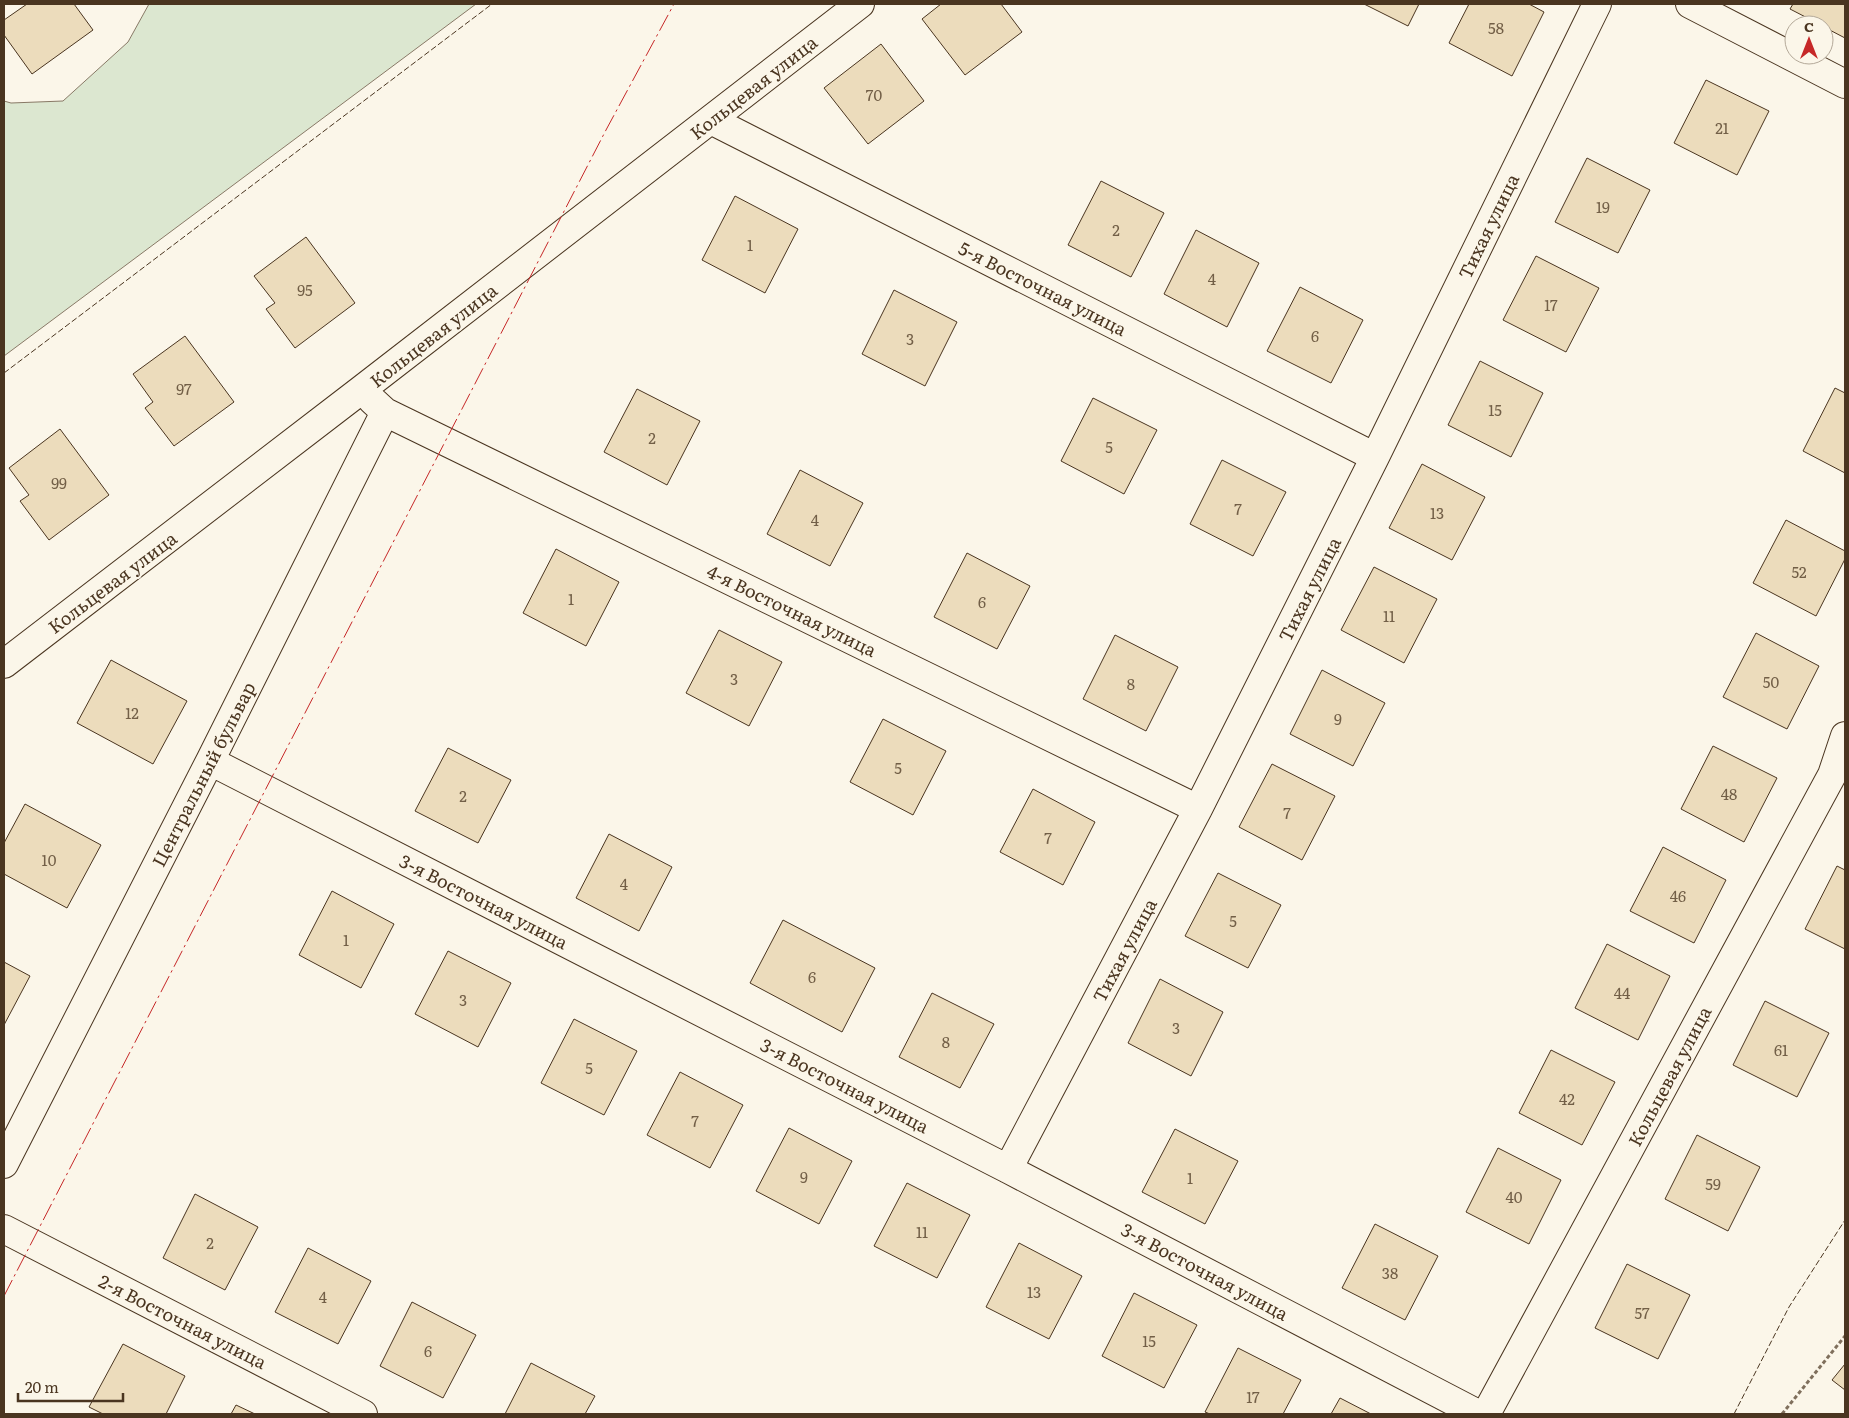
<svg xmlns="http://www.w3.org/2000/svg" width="1849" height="1418" viewBox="0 0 1849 1418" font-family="Literata,serif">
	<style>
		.green { fill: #dce7d0; stroke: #887966 }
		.building { fill: #ecdcbc; stroke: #4a3520 }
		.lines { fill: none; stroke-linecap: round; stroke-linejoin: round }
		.minor-casing { stroke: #4a3520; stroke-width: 30 }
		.path { stroke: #7f6f5c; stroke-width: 3; stroke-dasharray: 4 2.5; stroke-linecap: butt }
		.minor { stroke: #fbf6e9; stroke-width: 28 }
		.fence { stroke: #4a3520; stroke-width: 1; stroke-dasharray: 6 2.5; stroke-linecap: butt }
		.power { stroke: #c62828; stroke-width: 1; stroke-dasharray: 18 4 2.5 4; stroke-linecap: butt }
		.labels { text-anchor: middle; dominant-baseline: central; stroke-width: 4; stroke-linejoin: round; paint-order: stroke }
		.number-label { font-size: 15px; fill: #725f47 }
		.street-label { font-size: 18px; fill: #4a3520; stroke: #fbf6e9 }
	</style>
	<rect width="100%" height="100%" fill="#fbf6e9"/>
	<path class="green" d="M149,4H476L4,356V101L11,103L63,101L128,42Z"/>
	<path class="building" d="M27,4H74L93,30L32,74L4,35V20Z
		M941,4H1001L1022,32L965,75L922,19Z
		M1364,4H1419L1408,26Z
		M1469,4H1529L1544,12L1512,76L1449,43Z
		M1793,4H1845V38L1824,27V25H1821L1790,9Z
		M881,44L924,101L868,144L824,88Z
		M1706,80L1769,111L1737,175L1674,143Z
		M1587,158L1650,190L1618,253L1555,222Z
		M1101,181L1164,213L1131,277L1068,245Z
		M735,196L798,229L765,293L702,260Z
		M1196,230L1259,263L1227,327L1164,294Z
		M306,237L355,303L295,348L266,309L275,303L254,276Z
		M1536,256L1599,288L1566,352L1503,320Z
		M1300,287L1363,320L1331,383L1267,351Z
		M894,290L957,322L925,386L862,354Z
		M185,336L234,402L174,446L145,408L153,402L133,374Z
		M1480,361L1543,393L1511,457L1448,425Z
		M1835,388L1845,393V473L1803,451Z
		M637,389L700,421L667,485L604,452Z
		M1093,398L1157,430L1124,494L1061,461Z
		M60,429L109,495L49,540L20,501L29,495L9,468Z
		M1222,460L1286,492L1253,556L1190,524Z
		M1422,464L1485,497L1452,560L1389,528Z
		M800,470L863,503L830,566L767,534Z
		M1786,520L1845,551V559L1816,616L1753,583Z
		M556,549L619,582L586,646L523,613Z
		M967,553L1030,586L997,649L934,617Z
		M1374,567L1437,599L1404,663L1341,630Z
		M719,630L782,662L749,726L686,693Z
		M1756,633L1819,666L1787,729L1723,697Z
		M1115,635L1178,667L1146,731L1083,699Z
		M111,660L187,701L153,764L77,723Z
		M1322,670L1385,703L1353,766L1290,734Z
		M883,719L946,751L913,815L850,782Z
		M1713,746L1777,778L1744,842L1681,809Z
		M448,748L511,780L478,843L415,811Z
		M1272,764L1335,796L1302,860L1239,827Z
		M1033,789L1095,822L1063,885L1000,852Z
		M25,804L101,845L67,908L4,874V843Z
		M609,834L672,867L639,931L576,898Z
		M1663,847L1726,880L1694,943L1630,911Z
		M1837,866L1845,870V949L1805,929Z
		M1218,873L1281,905L1248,968L1185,936Z
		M332,891L394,924L361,988L299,955Z
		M783,920L875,968L842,1032L750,983Z
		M1607,944L1670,976L1638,1040L1575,1008Z
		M448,951L511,983L478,1047L415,1014Z
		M4,962L30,976L4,1025Z
		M1160,979L1223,1012L1191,1076L1128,1043Z
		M932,993L994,1024L960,1088L899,1057Z
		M1765,1001L1829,1033L1797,1097L1733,1065Z
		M574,1019L637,1051L604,1115L541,1083Z
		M1551,1050L1615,1082L1582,1145L1519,1113Z
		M680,1072L743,1105L710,1168L647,1135Z
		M789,1128L852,1161L819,1224L756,1191Z
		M1175,1129L1238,1161L1205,1224L1142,1192Z
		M1697,1135L1760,1167L1728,1231L1665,1199Z
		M1498,1148L1561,1180L1529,1244L1466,1212Z
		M907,1183L970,1215L937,1278L874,1246Z
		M195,1194L258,1227L225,1290L163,1258Z
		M1375,1224L1438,1256L1405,1320L1342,1288Z
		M1019,1243L1082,1276L1049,1339L986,1307Z
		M308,1248L371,1281L338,1344L275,1312Z
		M1627,1264L1690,1295L1658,1359L1595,1328Z
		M1134,1293L1197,1325L1164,1388L1102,1356Z
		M412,1302L476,1335L443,1398L380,1366Z
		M123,1344L185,1376L166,1414H103L89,1407Z
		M1238,1348L1301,1380L1283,1414H1210L1205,1412Z
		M531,1363L595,1396L585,1414H505Z
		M1845,1364V1390L1832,1380Z
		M1340,1398L1371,1414H1331Z
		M236,1405L255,1414H231Z"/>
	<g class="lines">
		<defs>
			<path id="minor" d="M1690,4L1845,84
				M711,120L1375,457
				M385,412L1198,809
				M4,664L361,390L860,4
				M210,761L1008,1169L1478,1414
				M4,1164L210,761L385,412L372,400
				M1008,1169L1198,809L1375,457L1597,4
				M4,1229L363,1414
				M1486,1414L1832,775L1845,736"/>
		</defs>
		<use href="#minor" class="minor-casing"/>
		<path class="path" d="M1782,1414L1845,1336"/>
		<use href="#minor" class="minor"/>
		<path class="fence" d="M4,373L492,4
			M1734,1414L1789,1307L1845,1220"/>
		<path class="power" d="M4,1296L606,130L674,4"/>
	</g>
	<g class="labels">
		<g class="number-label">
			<text x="1496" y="27">58</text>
			<text x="874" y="94">70</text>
			<text x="1722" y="127">21</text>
			<text x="1603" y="206">19</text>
			<text x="1116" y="229">2</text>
			<text x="750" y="244">1</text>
			<text x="1212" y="278">4</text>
			<text x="305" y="289">95</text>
			<text x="1551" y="304">17</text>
			<text x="1315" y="335">6</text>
			<text x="910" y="338">3</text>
			<text x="184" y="388">97</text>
			<text x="1495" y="409">15</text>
			<text x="652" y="437">2</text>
			<text x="1109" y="446">5</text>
			<text x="59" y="482">99</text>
			<text x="1238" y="508">7</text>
			<text x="1437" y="512">13</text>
			<text x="815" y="519">4</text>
			<text x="1799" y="571">52</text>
			<text x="571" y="598">1</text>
			<text x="982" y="601">6</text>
			<text x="1389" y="615">11</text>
			<text x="734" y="678">3</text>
			<text x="1771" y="681">50</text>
			<text x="1131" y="683">8</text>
			<text x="132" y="712">12</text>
			<text x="1338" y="718">9</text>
			<text x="898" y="767">5</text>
			<text x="1729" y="793">48</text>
			<text x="463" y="795">2</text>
			<text x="1287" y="812">7</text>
			<text x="1048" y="837">7</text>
			<text x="49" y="859">10</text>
			<text x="624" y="883">4</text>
			<text x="1678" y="895">46</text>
			<text x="1233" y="920">5</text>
			<text x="346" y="939">1</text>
			<text x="812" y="976">6</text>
			<text x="1622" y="992">44</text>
			<text x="463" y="999">3</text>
			<text x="1176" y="1027">3</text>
			<text x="946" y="1041">8</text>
			<text x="1781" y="1049">61</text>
			<text x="589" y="1067">5</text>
			<text x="1567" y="1098">42</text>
			<text x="695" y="1120">7</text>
			<text x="804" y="1176">9</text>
			<text x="1190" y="1177">1</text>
			<text x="1713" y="1183">59</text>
			<text x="1514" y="1196">40</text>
			<text x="922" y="1231">11</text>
			<text x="210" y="1242">2</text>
			<text x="1390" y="1272">38</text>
			<text x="1034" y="1291">13</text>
			<text x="323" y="1296">4</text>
			<text x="1642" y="1312">57</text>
			<text x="1149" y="1340">15</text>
			<text x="428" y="1350">6</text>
			<text x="1253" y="1396">17</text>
		</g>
		<g class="street-label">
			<text transform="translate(753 87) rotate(-38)">Кольцевая улица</text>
			<text transform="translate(1488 226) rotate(-64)">Тихая улица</text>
			<text transform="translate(1043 288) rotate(27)">5-я Восточная улица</text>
			<text transform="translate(433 335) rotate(-38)">Кольцевая улица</text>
			<text transform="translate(112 582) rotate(-37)">Кольцевая улица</text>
			<text transform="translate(1309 589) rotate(-63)">Тихая улица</text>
			<text transform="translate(792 610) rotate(26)">4-я Восточная улица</text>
			<text transform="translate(203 774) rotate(-63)">Центральный бульвар</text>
			<text transform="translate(484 901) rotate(27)">3-я Восточная улица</text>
			<text transform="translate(1124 950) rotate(-62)">Тихая улица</text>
			<text transform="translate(1669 1076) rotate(-62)">Кольцевая улица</text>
			<text transform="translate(845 1085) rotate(27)">3-я Восточная улица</text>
			<text transform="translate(1205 1271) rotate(28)">3-я Восточная улица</text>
			<text transform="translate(183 1321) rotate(27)">2-я Восточная улица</text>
		</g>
	</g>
	<rect width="1849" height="1418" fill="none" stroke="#4a3520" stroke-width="10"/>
	<g transform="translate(1809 40)"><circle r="24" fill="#fbf6e9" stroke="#b4a999"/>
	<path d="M0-4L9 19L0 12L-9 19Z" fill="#c62828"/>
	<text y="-8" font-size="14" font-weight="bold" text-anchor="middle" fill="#4a3520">С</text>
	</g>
	<path d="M18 1393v8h105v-8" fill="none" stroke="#4a3520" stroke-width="2.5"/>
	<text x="25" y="1393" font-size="15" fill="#4a3520" stroke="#fbf6e9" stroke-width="4" paint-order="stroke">20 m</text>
</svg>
